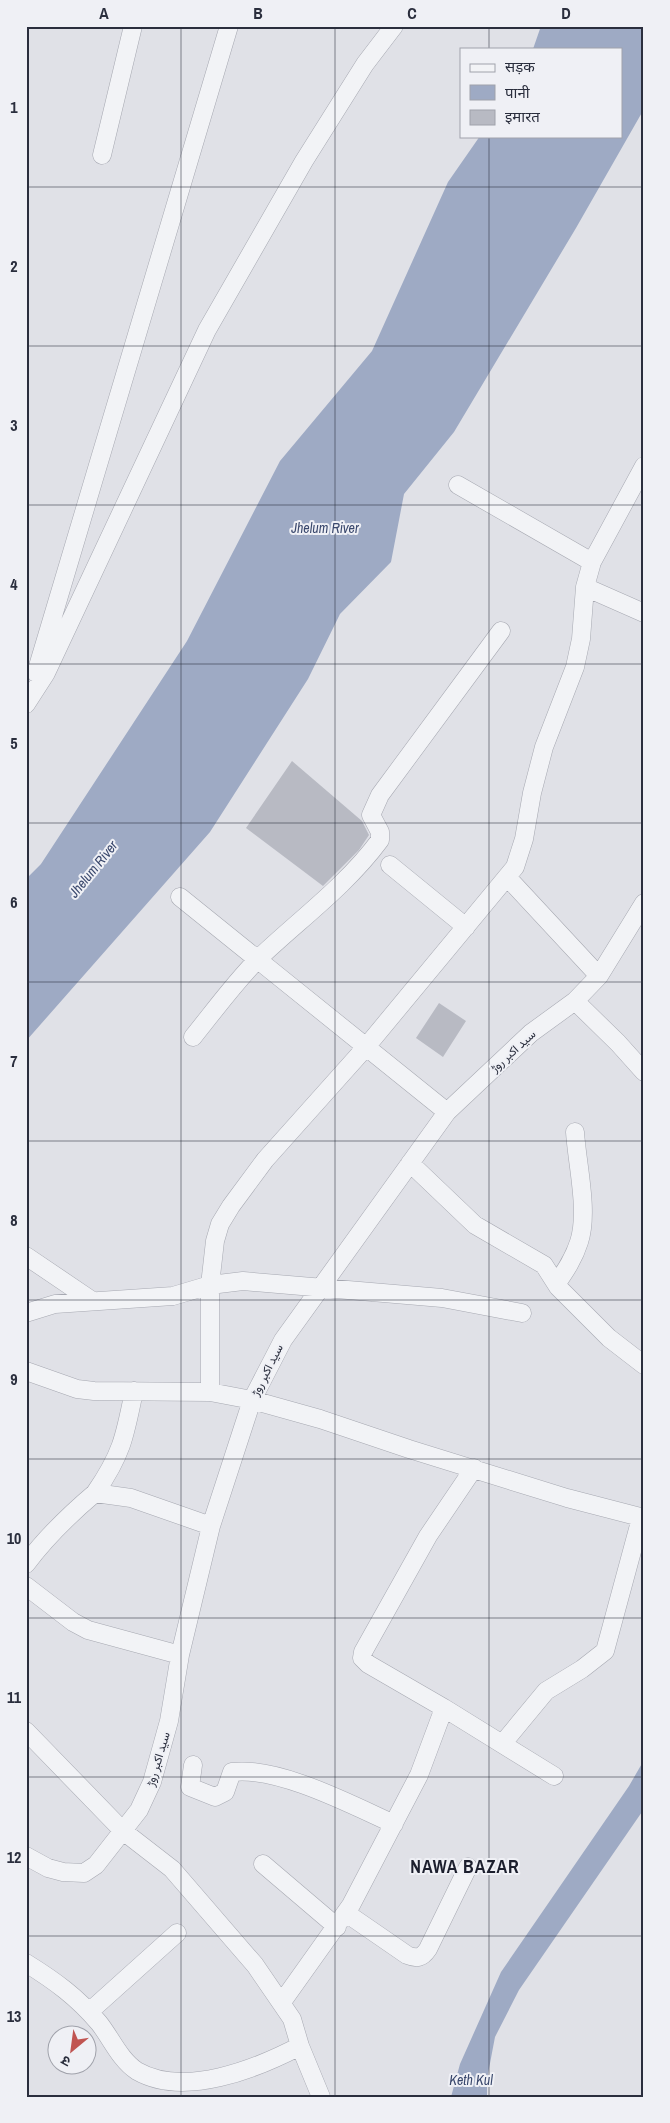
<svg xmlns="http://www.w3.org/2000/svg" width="670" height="2123" viewBox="0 0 670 2123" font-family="'Archivo Narrow',Vazirmatn,'Noto Sans Devanagari',sans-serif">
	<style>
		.water { fill: #9eaac4 }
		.building { fill: #b8bac3 }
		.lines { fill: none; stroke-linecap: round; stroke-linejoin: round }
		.minor-casing { stroke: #a6a8b1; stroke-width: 19 }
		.minor { stroke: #f2f3f6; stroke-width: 18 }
		.grid { fill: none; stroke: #2a2e3d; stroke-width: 1; stroke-opacity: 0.55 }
		.labels { text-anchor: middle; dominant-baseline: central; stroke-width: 4; stroke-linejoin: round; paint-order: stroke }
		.street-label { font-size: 12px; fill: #2a2e3d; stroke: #eff0f5 }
		.water-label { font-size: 14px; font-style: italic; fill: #39476c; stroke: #eff0f5 }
		.district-label { font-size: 18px; font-weight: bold; letter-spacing: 1px; fill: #1c1f2e; stroke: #eff0f5 }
		.neatline { fill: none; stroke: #2a2e3d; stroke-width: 2 }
		.grid-label { font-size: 16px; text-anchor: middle; font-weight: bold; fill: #2a2e3d }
	</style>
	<rect width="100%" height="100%" fill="#e0e1e7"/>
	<path class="water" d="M541,26H644V109L576,228L454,432L404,494L391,562L340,614L308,679L210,832L26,1041V879L41,864L187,641L280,461L372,351L448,182L480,136H621V49H533Z
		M644,1760V1809L519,1990L495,2037L487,2079V2097H451L460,2064L501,1972L629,1786Z"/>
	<path class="building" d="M292,761L362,821L369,835L359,850L323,886L246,828Z
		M439,1003L466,1021L443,1057L416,1038Z"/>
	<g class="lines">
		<defs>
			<path id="minor" d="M102,155L133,26
				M458,485L592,562
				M585,587L644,613
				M36,673L229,26
				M26,704L46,673L207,330L304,161L365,64L394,26
				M390,865L466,927
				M508,878L599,976
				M180,897L447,1112
				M575,1001L618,1043L644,1072
				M193,1037C214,1011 235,982 259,958C300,919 346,886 380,840V832L371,815L380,795L501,631
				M410,1163L475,1225L544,1265L558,1287L609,1338L644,1365
				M26,1256L91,1300
				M557,1283C566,1270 574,1258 579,1242C589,1212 577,1164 575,1132
				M26,1313L55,1304L173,1296L210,1285L243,1281L442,1298L522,1313
				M26,1371L77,1389L94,1391L210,1392L252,1400L320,1419L409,1449L567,1498L644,1518
				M210,1392V1285L215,1241L220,1224L231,1206L265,1160L366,1047L515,867L524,839L532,793L544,747L575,667L581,639L585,587L592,562L644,466
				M474,1468L428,1536L363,1652L362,1658L368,1664L444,1708L554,1776
				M95,1493C122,1454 125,1436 134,1391
				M26,1564C47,1536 69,1515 95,1493L131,1498L211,1526
				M26,1586L73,1622L88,1630L180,1655
				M26,1731L123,1831L172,1869L255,1965L292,2019L300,2046L321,2097
				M503,1743L546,1691L582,1669L605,1651L641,1518
				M193,1765L190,1787L215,1797L225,1792L232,1772C278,1766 352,1805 394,1824
				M26,1856L48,1868L63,1872L84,1873L96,1865L139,1810L152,1782L169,1721L180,1655L211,1526L252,1400L283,1340L447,1112L531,1033L575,1001L599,976L644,903
				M263,1864L337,1927
				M346,1913L407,1955C417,1959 422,1958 428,1949L468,1867
				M26,1963C55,1981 77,1997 99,2023C111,2038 120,2060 137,2071C184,2098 256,2069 300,2046
				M282,2002L351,1905L419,1775L444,1708
				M89,2012L177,1933"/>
		</defs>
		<use href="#minor" class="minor-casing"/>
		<use href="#minor" class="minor"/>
	</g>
	<path class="grid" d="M181,26V2097M335,26V2097M489,26V49M489,136V2097M26,187H644M26,346H644M26,505H644M26,664H644M26,823H644M26,982H644M26,1141H644M26,1300H644M26,1459H644M26,1618H644M26,1777H644M26,1936H644"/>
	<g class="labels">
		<g class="street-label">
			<text transform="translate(513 1051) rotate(-42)">سید اکبر روڑ</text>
			<text transform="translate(267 1370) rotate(-63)">سید اکبر روڑ</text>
			<text transform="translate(158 1759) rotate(-73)">سید اکبر روڑ</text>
		</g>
		<g class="water-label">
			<text x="325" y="528">Jhelum River</text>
			<text transform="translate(93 869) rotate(-51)">Jhelum River</text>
			<text x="471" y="2080">Keth Kul</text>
		</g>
		<g class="district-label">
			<text x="465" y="1866">NAWA BAZAR</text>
		</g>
	</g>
	<rect width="670" height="2123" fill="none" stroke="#eff0f5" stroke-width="55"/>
	<rect x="460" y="48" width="162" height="90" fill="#eff0f5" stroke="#a0a2ab"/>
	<rect x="470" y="64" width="25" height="8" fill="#f2f3f6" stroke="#a0a2ab"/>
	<text x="505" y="72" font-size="15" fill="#2a2e3d">सड़क</text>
	<rect x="470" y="85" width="25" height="15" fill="#9eaac4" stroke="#a0a2ab"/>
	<text x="505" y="98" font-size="15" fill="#2a2e3d">पानी</text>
	<rect x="470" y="110" width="25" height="15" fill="#b8bac3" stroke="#a0a2ab"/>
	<text x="505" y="122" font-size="15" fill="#2a2e3d">इमारत</text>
	<g transform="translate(72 2050) rotate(209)"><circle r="24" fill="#eff0f5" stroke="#a0a2ab"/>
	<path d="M0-4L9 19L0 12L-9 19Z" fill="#c05451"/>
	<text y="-8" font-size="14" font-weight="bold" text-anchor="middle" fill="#2a2e3d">उ</text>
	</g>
	<rect x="28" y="28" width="614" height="2068" class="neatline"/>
	<g class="grid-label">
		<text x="104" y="19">A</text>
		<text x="258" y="19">B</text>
		<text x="412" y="19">C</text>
		<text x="566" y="19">D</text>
		<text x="14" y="113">1</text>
		<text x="14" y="272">2</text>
		<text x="14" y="431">3</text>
		<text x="14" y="590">4</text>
		<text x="14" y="749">5</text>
		<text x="14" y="908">6</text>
		<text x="14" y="1067">7</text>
		<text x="14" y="1226">8</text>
		<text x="14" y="1385">9</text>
		<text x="14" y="1544">10</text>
		<text x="14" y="1703">11</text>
		<text x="14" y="1863">12</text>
		<text x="14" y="2022">13</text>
	</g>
</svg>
